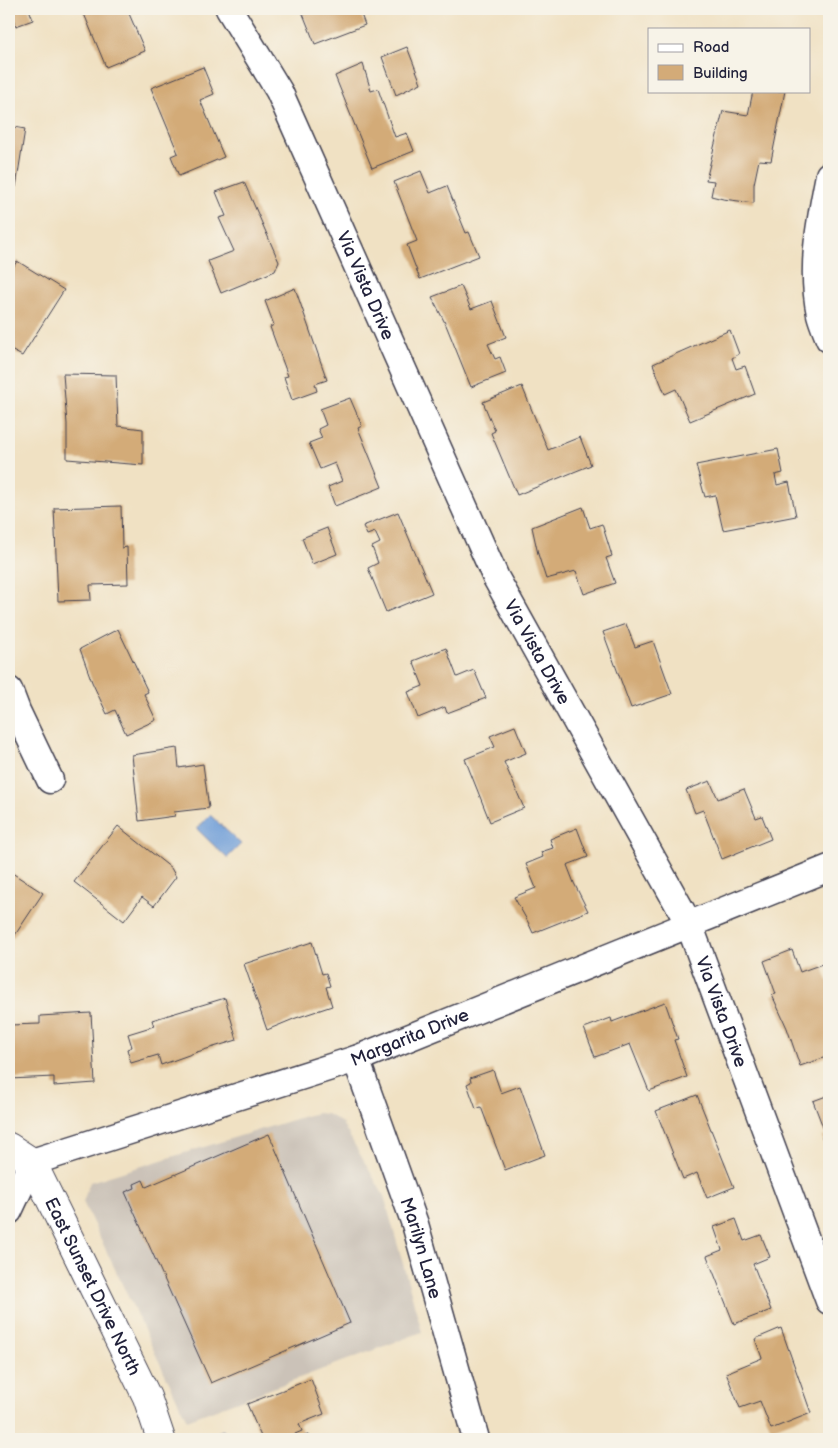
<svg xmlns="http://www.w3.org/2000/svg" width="838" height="1448" viewBox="0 0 838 1448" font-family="'Balsamiq Sans',sans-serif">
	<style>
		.industrial { fill: #cbc2b8 }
		.water { fill: #6f9ed8; stroke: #48608a }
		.building { fill: #d3ab78 }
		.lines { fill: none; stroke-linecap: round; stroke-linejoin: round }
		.street-casing { stroke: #413f4f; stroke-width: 29 }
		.secondary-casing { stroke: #413f4f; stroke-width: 30 }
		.street { stroke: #fff; stroke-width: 26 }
		.secondary { stroke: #fff; stroke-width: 28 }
		.labels { text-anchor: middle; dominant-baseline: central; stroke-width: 4; stroke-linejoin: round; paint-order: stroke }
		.street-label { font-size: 18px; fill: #22223b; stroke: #f7f3e8 }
	</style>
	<rect width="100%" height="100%" fill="#f7f3e8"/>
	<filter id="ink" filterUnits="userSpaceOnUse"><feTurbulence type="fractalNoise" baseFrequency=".02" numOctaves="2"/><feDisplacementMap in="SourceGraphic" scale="10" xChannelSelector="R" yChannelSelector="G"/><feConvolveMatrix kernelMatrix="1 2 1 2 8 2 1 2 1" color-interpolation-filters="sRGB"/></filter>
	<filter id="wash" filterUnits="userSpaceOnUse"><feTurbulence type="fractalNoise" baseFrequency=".0096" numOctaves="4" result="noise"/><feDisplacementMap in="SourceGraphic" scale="20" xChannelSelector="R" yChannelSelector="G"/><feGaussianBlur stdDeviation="1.12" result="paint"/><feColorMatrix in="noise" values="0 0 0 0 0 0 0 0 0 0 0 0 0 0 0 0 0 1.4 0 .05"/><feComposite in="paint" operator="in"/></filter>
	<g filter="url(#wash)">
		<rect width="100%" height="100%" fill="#f0e1c3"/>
		<path class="industrial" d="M318,1113L327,1114L342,1123L384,1196L422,1332L187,1420L83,1202L90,1182L305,1116Z"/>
		<path class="water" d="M210,815L241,844L227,858L197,829Z
			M223,1430L227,1439H205V1438Z"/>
		<g id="blocks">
			<path class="building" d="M9,9H29L33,20L16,26Z
				M82,9H127L145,51L106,67Z
				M301,9H340L341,10L359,9L365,25L315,44Z
				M407,47L421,83L396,95L382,57Z
				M363,64L371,91L378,89L395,137L407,133L414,151L372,168L335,76Z
				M203,67L214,94L200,100L224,157L179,176L171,156L178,153L151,88Z
				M753,91H785L771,161L759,160L754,184V203L723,199L711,196L714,181L706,180L723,111L748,115Z
				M9,126L25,129L16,187L9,186Z
				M421,171L430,193L447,186L466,233L469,232L479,256L420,279L407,245L417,241L394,182Z
				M244,182L279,262L275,271L221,293L208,261L234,251L219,218L226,216L216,192Z
				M17,261L64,290L22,356L9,349V274Z
				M461,286L471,309L492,301L506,337L488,344L495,359L500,357L506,373L471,387L446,325L432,297Z
				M295,288L327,380L315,384L317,391L292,400L284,377L288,376L270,327L274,325L265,301Z
				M730,330L739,354L732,358L736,369L745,366L755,394L690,421L676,389L665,394L653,364Z
				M63,374L116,375L118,426L143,429V465L67,459V424Z
				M522,386L548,450L580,437L591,465L517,495L491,433L495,431L483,402Z
				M350,398L362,426L358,428L382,487L335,506L328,487L342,481L335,463L320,469L309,443L322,438L318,429L326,425L320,409Z
				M778,449L783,473L775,475L777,485L789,482L796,516L723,530L715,495L705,497L696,465Z
				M121,506L122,548L127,547L128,584L90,585L91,600L58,601L54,508Z
				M583,507L590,528L602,524L612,556L606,558L615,583L584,594L576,571L546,579L538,554L532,527Z
				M398,512L432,593L386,612L368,568L378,563L372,547L380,543L375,532L367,535L363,526Z
				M327,528L337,554L312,564L302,538Z
				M626,624L635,647L653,641L672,694L631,708L603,632Z
				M118,629L148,692L144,694L156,720L126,734L115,710L107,714L92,682L80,649Z
				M446,648L457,677L474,670L486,698L447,713L445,707L418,718L408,692L423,686L413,661Z
				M515,726L526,753L504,762L524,808L490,822L465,759L495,747L490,736Z
				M177,748L179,768L203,764L209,808L174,812L175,816L139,821L132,755Z
				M710,781L718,799L744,789L756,818L762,816L771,839L722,859L703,810L695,813L686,790Z
				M118,826L171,868L176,877L154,906L142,897L124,921L74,882Z
				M577,828L588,857L567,865L574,883L588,911L533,933L528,922L514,897L536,888L526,864L543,857L541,852L553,848L550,839Z
				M9,871L43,893L13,938L9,935Z
				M312,942L322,974L326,973L330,986L326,987L332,1006L296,1018L267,1030L244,964Z
				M792,950L800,972L822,964L829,984V1056L800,1066L787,1028L772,995L776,994L764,961Z
				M225,998L237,1040L197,1052L161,1065L158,1055L131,1063L127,1049L132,1047L128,1034L154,1026L152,1020Z
				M665,1002L678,1039L674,1040L687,1077L649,1091L630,1044L595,1057L584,1028L611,1018L612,1022Z
				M91,1013L95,1083L54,1086V1077L9,1079V1025L40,1024V1016Z
				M493,1070L501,1093L520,1086L545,1155L505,1170L481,1107L476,1109L467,1084L471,1082L470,1078Z
				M697,1095L734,1187L707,1198L697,1173L683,1179L656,1111Z
				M829,1095V1156L822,1137L826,1135L813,1101Z
				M269,1134L350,1323L211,1383L125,1192L135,1188L134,1184L143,1180L146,1187Z
				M736,1219L744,1241L761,1235L770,1257L753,1264L771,1310L734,1324L707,1256L722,1250L714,1227Z
				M781,1328L811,1413L771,1429L760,1401L740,1408L726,1373L762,1358L755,1339Z
				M311,1379L324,1414L299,1424L302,1431L295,1434L296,1439L308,1435L310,1439H262L247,1404Z"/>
		</g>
	</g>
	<g filter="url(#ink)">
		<use href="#blocks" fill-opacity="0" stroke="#413f4f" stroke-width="1"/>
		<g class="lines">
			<defs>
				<g id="street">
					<path id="s1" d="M229,9L279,91L496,578L689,924L829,1301"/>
					<path d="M829,175C820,221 810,267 820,314C822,322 826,331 829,339"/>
					<path d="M9,690L17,711L50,780"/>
					<path id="s2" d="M356,1059L415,1224L476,1439"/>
					<path id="s3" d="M9,1211L32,1162L356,1059L829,868"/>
				</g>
				<g id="secondary">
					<path id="s4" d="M9,1147L32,1162L147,1397L161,1439"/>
				</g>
			</defs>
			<use href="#street" class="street-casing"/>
			<use href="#secondary" class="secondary-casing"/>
			<use href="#street" class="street"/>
			<use href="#secondary" class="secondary"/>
		</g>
	</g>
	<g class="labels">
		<g class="street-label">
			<text stroke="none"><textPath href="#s1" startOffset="309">Via Vista Drive</textPath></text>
			<text stroke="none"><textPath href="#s1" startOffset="714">Via Vista Drive</textPath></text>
			<text stroke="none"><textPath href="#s1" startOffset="1119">Via Vista Drive</textPath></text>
			<text stroke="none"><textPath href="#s3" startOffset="452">Margarita Drive</textPath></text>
			<text stroke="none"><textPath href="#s2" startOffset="200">Marilyn Lane</textPath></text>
			<text stroke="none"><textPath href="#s4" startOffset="166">East Sunset Drive North</textPath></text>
		</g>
	</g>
	<rect width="838" height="1448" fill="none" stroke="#f7f3e8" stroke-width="30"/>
	<rect x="648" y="28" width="162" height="65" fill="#f7f3e8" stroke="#a29fa3"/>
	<rect x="658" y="44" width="25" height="8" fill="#ffffff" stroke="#a29fa3"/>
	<text x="693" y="52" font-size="15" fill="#22223b">Road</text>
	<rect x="658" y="65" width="25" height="15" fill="#d3ab78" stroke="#a29fa3"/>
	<text x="693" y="78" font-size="15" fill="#22223b">Building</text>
</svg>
